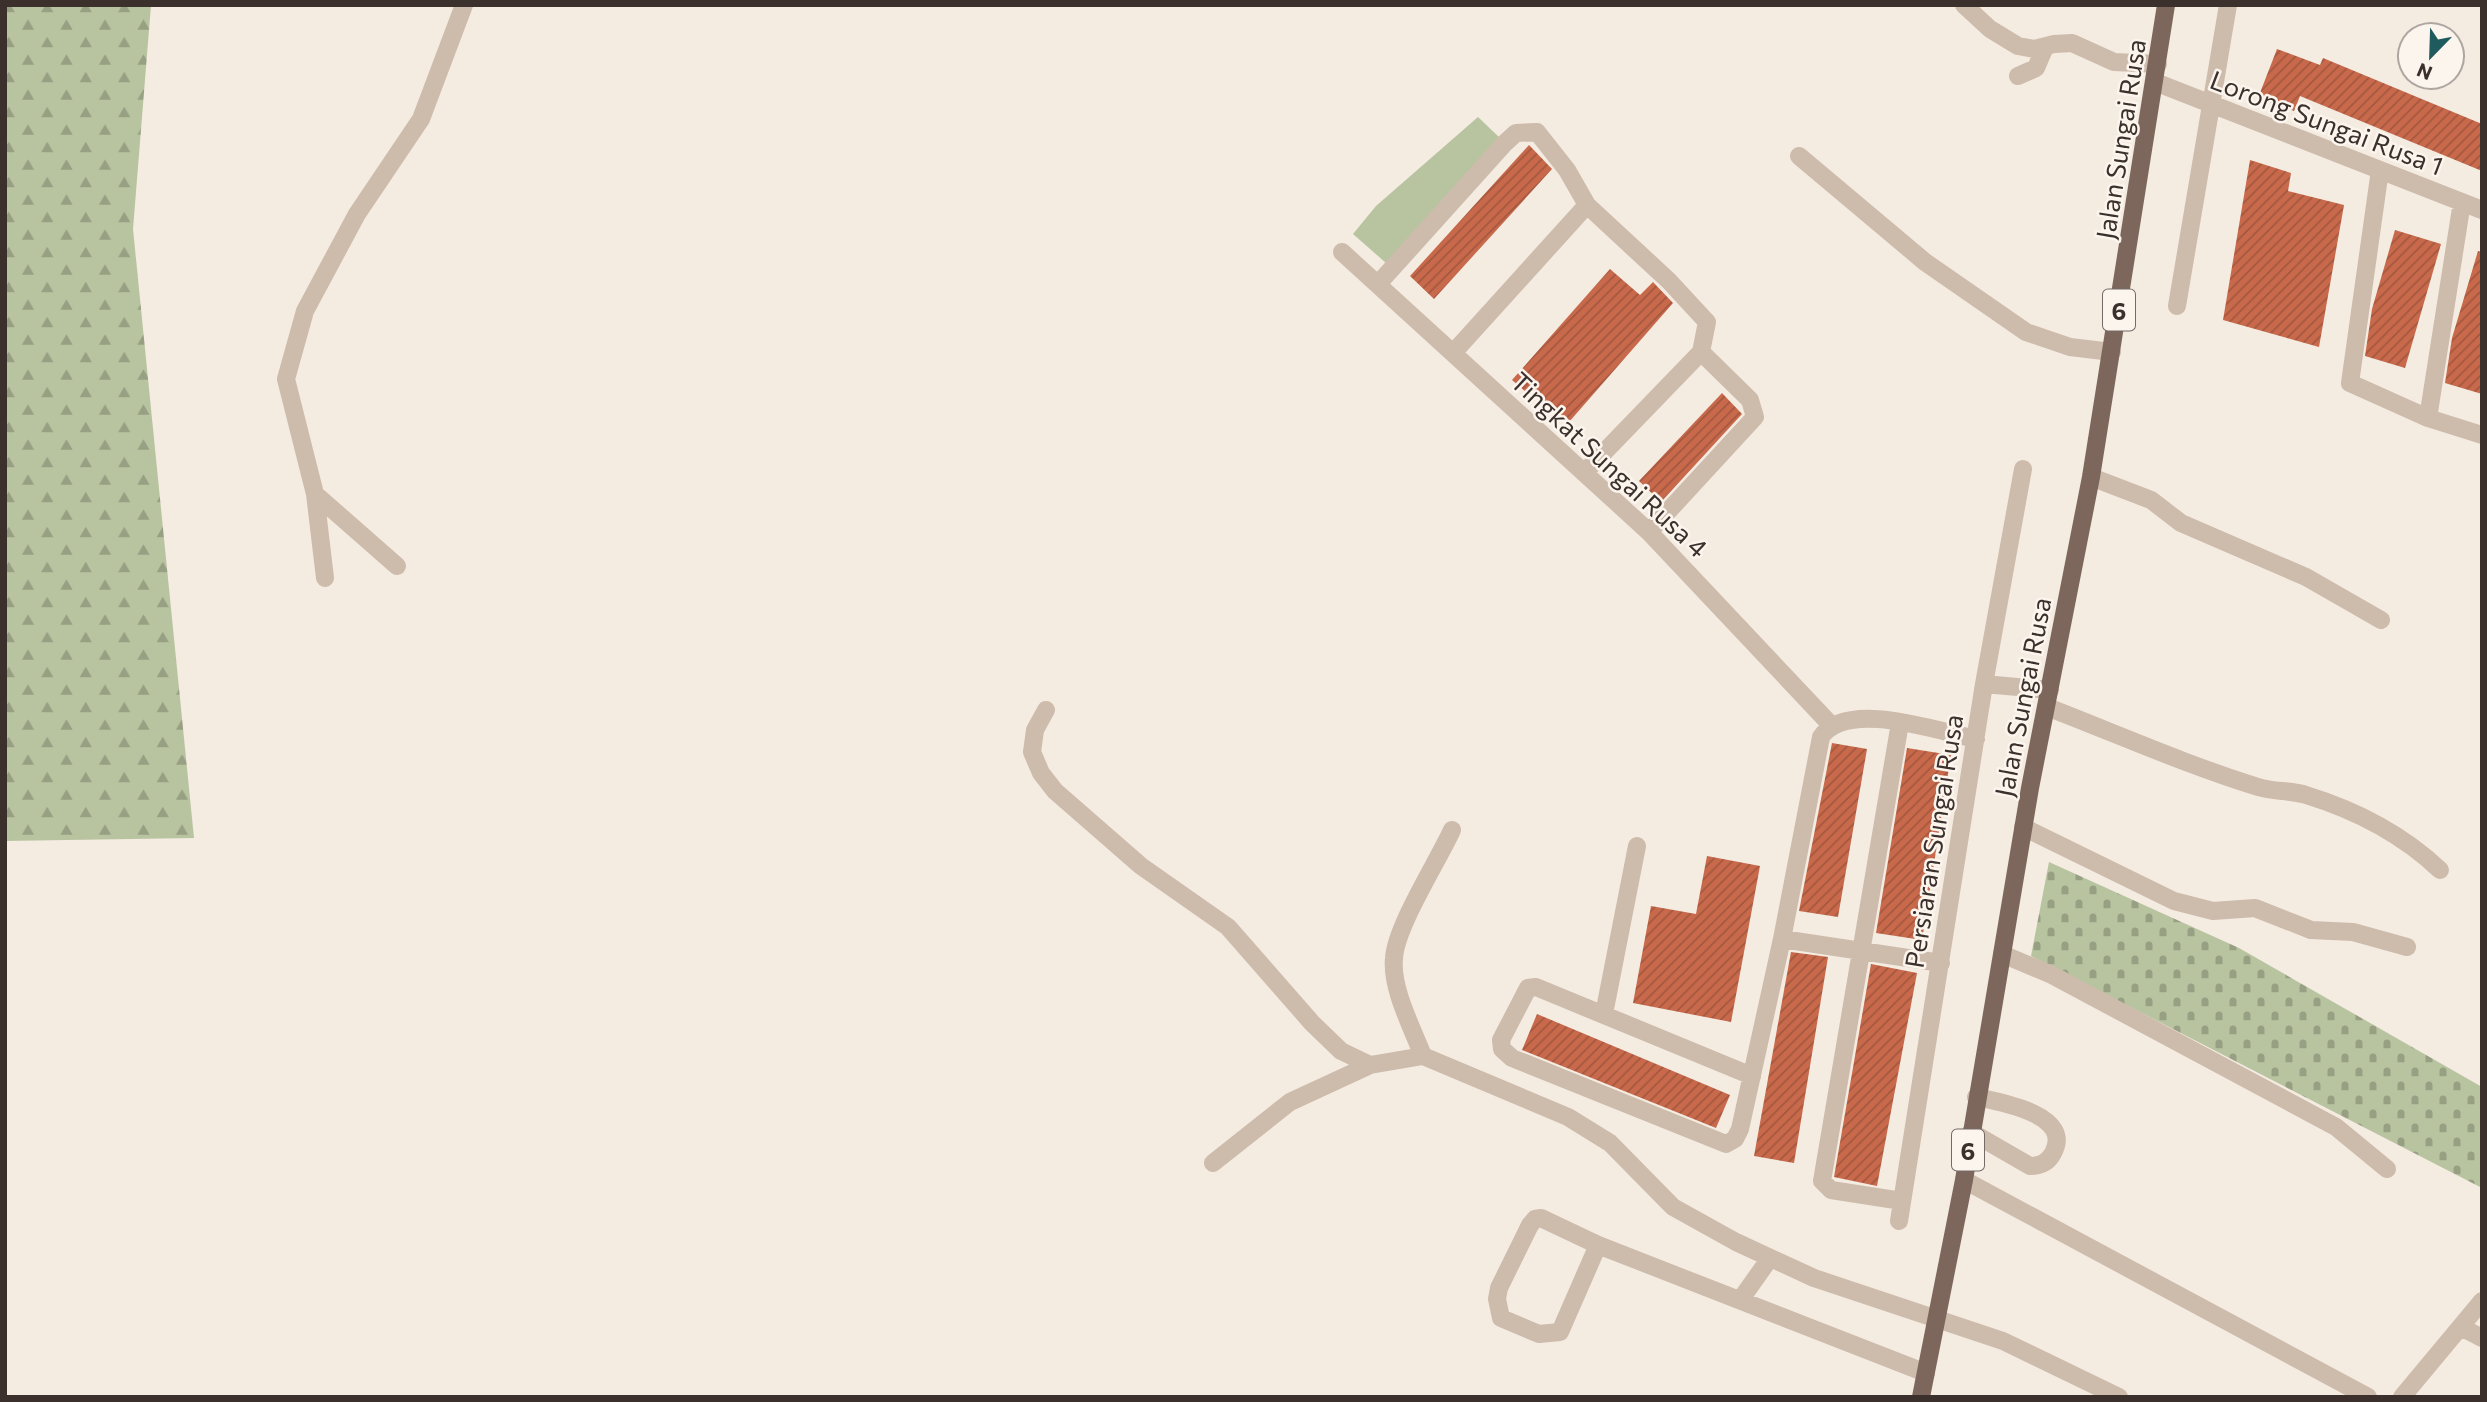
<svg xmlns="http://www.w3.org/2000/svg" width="2487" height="1402" viewBox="0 0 2487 1402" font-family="Commissioner,sans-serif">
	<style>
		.green { fill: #b8c4a0 }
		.forest { fill: url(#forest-firs) }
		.cemetery { fill: url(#cemetery-stones) }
		.building { fill: url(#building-hatch) }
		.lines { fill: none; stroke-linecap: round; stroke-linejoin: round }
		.minor { stroke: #cdbbac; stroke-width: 18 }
		.major { stroke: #7d675c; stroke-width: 18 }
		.labels { text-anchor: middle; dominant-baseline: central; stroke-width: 5; stroke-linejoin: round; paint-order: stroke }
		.shield { fill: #fbf5ee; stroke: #756b66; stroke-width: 2 }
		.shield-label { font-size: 24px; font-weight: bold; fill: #3b302b }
		.street-label { font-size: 26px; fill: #3b302b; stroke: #fbf5ee }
	</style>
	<defs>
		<pattern id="forest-firs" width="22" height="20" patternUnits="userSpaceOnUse" patternTransform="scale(1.75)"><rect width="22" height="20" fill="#b8c4a0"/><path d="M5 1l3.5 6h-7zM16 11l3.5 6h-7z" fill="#97a083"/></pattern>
		<pattern id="cemetery-stones" width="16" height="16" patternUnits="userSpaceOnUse" patternTransform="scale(1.75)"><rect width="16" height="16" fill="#b8c4a0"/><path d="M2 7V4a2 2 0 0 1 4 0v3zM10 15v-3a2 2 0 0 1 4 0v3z" fill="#97a083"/></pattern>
		<pattern id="building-hatch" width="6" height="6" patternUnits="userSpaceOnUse" patternTransform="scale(1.75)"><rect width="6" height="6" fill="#c8694b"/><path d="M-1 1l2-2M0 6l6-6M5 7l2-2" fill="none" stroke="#a4573f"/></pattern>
	</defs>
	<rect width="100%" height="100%" fill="#f4ebe1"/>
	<path class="green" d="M1478,117L1501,139L1386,263L1353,234L1376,206Z"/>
	<path class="forest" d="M5,5H151L133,229L194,838L5,841Z"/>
	<path class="cemetery" d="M2049,862L2239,948L2482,1087V1188L2031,956Z"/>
	<path class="building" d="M2277,49L2320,65L2323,58L2482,124V171L2300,96L2294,111L2258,98Z
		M1529,145L1552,169L1434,299L1410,276Z
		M2250,160L2291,173L2288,191L2344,205L2319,347L2223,320Z
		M2395,230L2441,244L2405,368L2365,356L2372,309Z
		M2478,251L2482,252V394L2445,383L2452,338Z
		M1610,269L1640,295L1653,282L1673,303L1569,422L1538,395L1534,399L1512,380Z
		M1722,393L1742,414L1661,502L1639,481Z
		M1832,743L1867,749L1838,917L1799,911Z
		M1907,748L1951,755L1922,940L1876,933Z
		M1707,856L1760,866L1731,1022L1633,1003L1651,906L1696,914Z
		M1791,952L1828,957L1794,1163L1754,1156Z
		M1871,964L1917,973L1877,1186L1834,1177Z
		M1537,1014L1730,1095L1716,1128L1522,1050Z"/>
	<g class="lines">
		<path class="minor" d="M1964,5L1990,29L2018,46L2034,49L2054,44L2072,43L2114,62L2158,64
			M2018,76L2036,68L2045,47
			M2155,82L2482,210
			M1799,156L1925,262L2026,332L2070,347L2112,352
			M2380,170L2350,383L2428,418L2482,435
			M1342,252L1649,532L1831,725
			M1378,284L1505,143L1516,133L1537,132L1567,170L1587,205L1669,281L1707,322L1701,352L1584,473
			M2177,306L2228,5
			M1453,353L1587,205
			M2428,418L2462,202
			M2091,477L2151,500L2181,523L2306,577L2381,620
			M315,494L397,566
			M1649,532L1755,417L1750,400L1701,352
			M325,578L315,494L286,379L305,311L357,214L421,119L464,5
			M1984,684L2050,690
			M2047,707C2117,734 2187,765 2258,787C2274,792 2290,790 2306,795C2355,810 2403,835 2440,870
			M1046,710L1035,730L1032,752L1041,773L1055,791L1141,866L1228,927L1312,1023L1341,1051L1370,1065L1423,1056L1568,1117L1610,1143L1673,1207L1736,1242L1814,1278L2003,1341L2119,1397
			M1900,723L1822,1181L1831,1190L1902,1201
			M2023,827L2174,901L2213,911L2255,908L2311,930L2353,932L2407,947
			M1782,939L1941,963
			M2002,954L2052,975L2336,1127L2387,1169
			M1604,1014L1637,846
			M1423,1056C1412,1027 1391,989 1394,958C1396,926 1438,861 1452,830
			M1752,1076L1536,987L1528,988L1501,1040L1502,1049L1512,1058L1726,1144L1735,1139L1740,1129L1782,939L1821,737C1847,699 1937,731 1976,739
			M1971,1132L2030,1166C2040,1166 2048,1163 2053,1153C2074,1115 2001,1102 1976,1097
			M1213,1163L1290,1102L1370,1065
			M1964,1180L2368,1397
			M1899,1221L1984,684L2023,469
			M1598,1245L1560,1332L1539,1334L1501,1318L1497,1299L1499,1288L1530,1225L1535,1219L1541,1218L1598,1245L1926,1373
			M1741,1299L1770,1258
			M2461,1327L2482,1338
			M2402,1397L2482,1301"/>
		<path class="major" d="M1921,1397L1964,1180L2030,788L2091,477L2166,5"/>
	</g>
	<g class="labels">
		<g class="shield">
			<rect x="2103" y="289.5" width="32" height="41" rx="5"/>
			<rect x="1952" y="1129.5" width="32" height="41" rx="5"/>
		</g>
		<g class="shield-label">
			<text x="2119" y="310">6</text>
			<text x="1968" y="1150">6</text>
		</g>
		<g class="street-label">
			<text transform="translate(2327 122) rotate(21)">Lorong Sungai Rusa 1</text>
			<text transform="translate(2120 139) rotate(-81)">Jalan Sungai Rusa</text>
			<text transform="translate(1610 464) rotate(43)">Tingkat Sungai Rusa 4</text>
			<text transform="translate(2022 697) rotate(-79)">Jalan Sungai Rusa</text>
			<text transform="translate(1933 841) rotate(-81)">Persiaran Sungai Rusa</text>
		</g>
	</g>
	<rect width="2487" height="1402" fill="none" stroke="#3b302b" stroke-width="14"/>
	<g transform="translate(2431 56) rotate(203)"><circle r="33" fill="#fbf5ee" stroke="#aea6a0" stroke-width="2"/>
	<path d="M0-5L12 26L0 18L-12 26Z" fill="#1f5a5e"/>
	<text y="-10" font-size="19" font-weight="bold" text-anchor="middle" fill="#3b302b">N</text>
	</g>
</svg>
